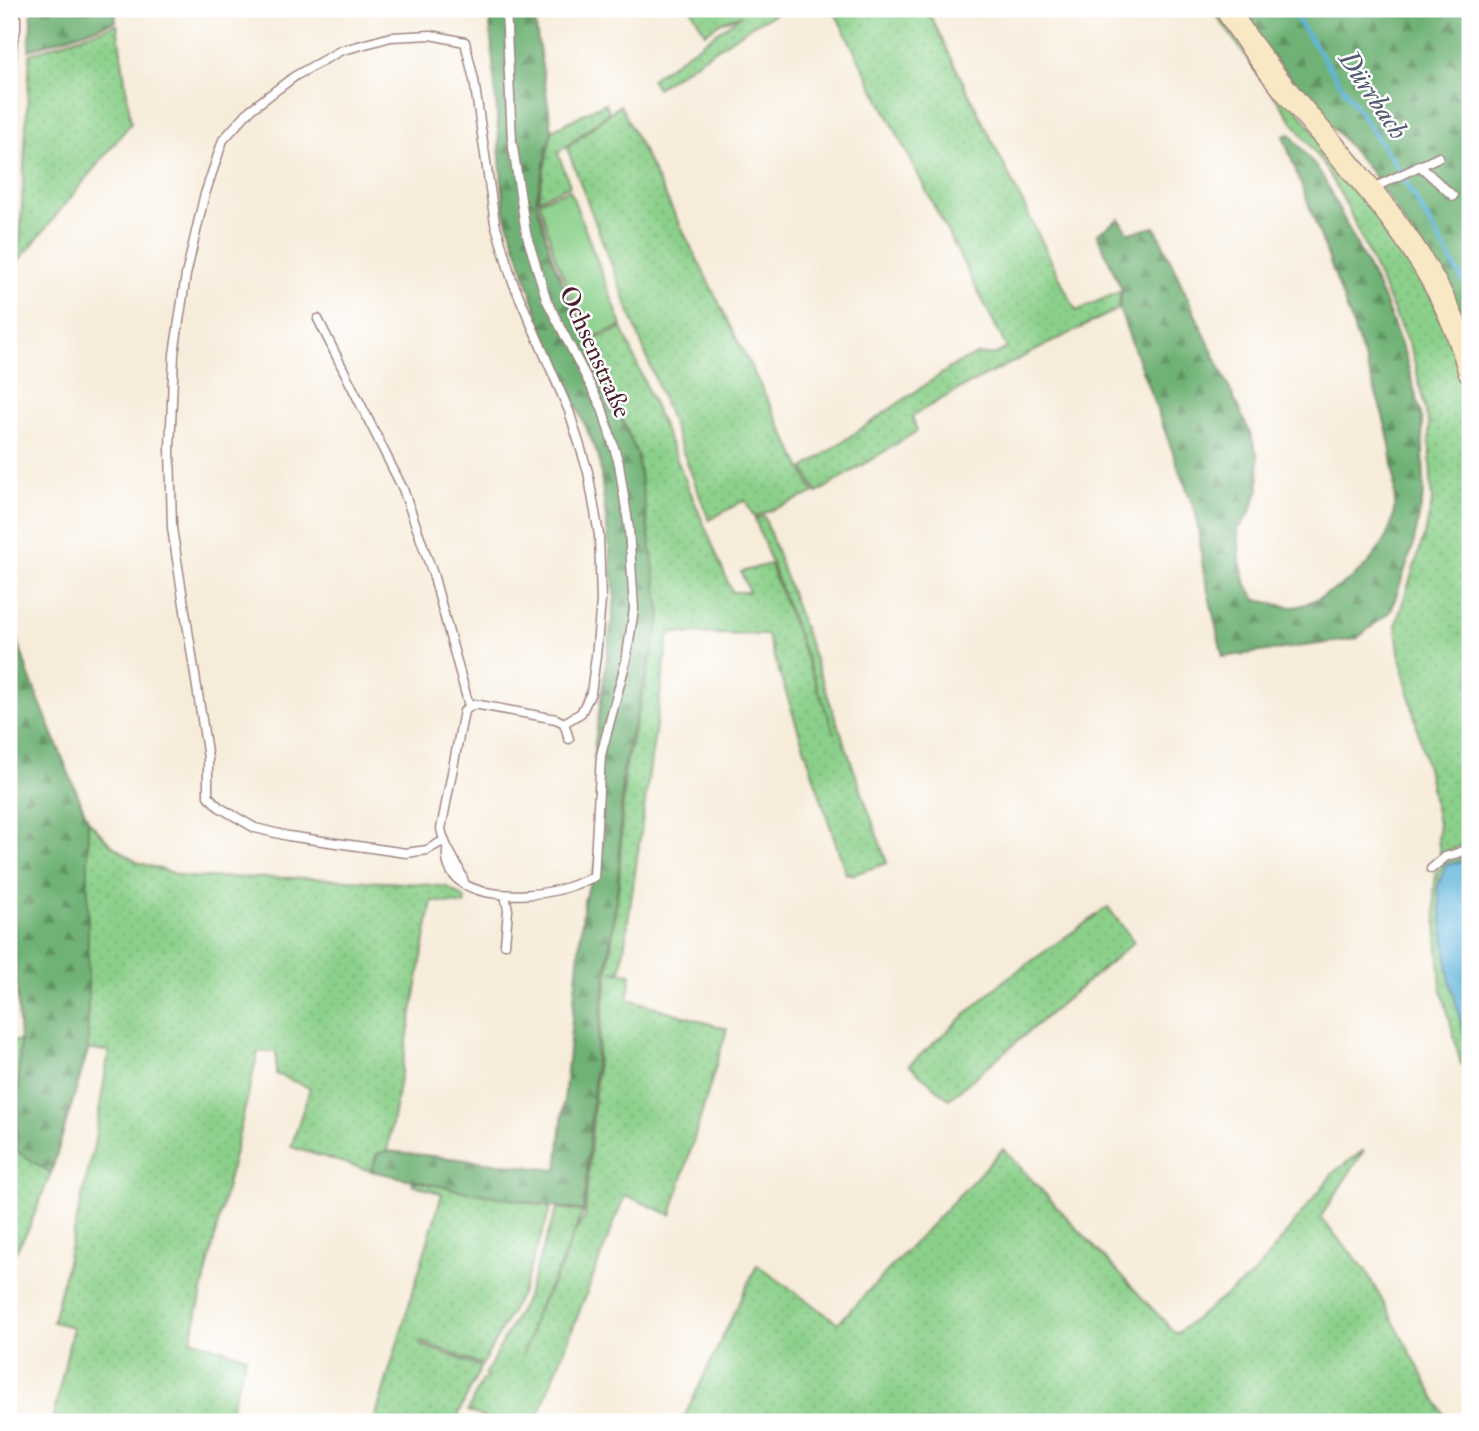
<svg xmlns="http://www.w3.org/2000/svg" width="1479" height="1431" viewBox="0 0 1479 1431" font-family="'IM FELL Double Pica',serif">
	<style>
		.grass { fill: url(#grass-dots); stroke: #6a785a; stroke-width: 2 }
		.forest { fill: url(#forest-firs); stroke: #5d6850; stroke-width: 2 }
		.pitch { fill: #8bd08a; stroke: #6a785a; stroke-width: 2 }
		.water { fill: #5db3da; stroke: #546982; stroke-width: 2 }
		.lines { fill: none; stroke-linecap: round; stroke-linejoin: round }
		.stream { stroke: #5db3da; stroke-width: 4.5 }
		.lane-casing { stroke: #a08682; stroke-width: 11 }
		.secondary-casing { stroke: #a08682; stroke-width: 26 }
		.lane { stroke: #fff; stroke-width: 8 }
		.secondary { stroke: #f8e8c3; stroke-width: 23 }
		.labels { text-anchor: middle; dominant-baseline: central; stroke-width: 5; stroke-linejoin: round; paint-order: stroke }
		.street-label { font-size: 26px; fill: #4a1f2b; stroke: #fff }
		.water-label { font-size: 28px; font-style: italic; fill: #525a71; stroke: #fff }
	</style>
	<defs>
		<pattern id="grass-dots" width="8" height="8" patternUnits="userSpaceOnUse" patternTransform="scale(1.75)"><rect width="8" height="8" fill="#8bd08a"/><path d="M2 2h.1M6 6h.1" fill="none" stroke="#79b277" stroke-width="1.8" stroke-linecap="round"/></pattern>
		<pattern id="forest-firs" width="22" height="20" patternUnits="userSpaceOnUse" patternTransform="scale(1.75)"><rect width="22" height="20" fill="#70b276"/><path d="M5 1l3.5 6h-7zM16 11l3.5 6h-7z" fill="#5e9061"/></pattern>
	</defs>
	<rect width="100%" height="100%" fill="#fff"/>
	<filter id="ink" filterUnits="userSpaceOnUse"><feTurbulence type="fractalNoise" baseFrequency=".0143" numOctaves="2"/><feDisplacementMap in="SourceGraphic" scale="14" xChannelSelector="R" yChannelSelector="G"/><feConvolveMatrix kernelMatrix="1 2 1 2 8 2 1 2 1" color-interpolation-filters="sRGB"/></filter>
	<filter id="wash" filterUnits="userSpaceOnUse"><feTurbulence type="fractalNoise" baseFrequency=".00686" numOctaves="4" result="noise"/><feDisplacementMap in="SourceGraphic" scale="28" xChannelSelector="R" yChannelSelector="G"/><feGaussianBlur stdDeviation="1.57" result="paint"/><feColorMatrix in="noise" values="0 0 0 0 0 0 0 0 0 0 0 0 0 0 0 0 0 1.4 0 .05"/><feComposite in="paint" operator="in"/></filter>
	<g filter="url(#wash)">
		<rect width="100%" height="100%" fill="#f7ecda"/>
		<path class="grass" d="M691,9H785L753,25L657,88L651,79L742,15L722,22L705,33Z
			M833,9H927L1076,311L1121,291L1118,309L963,387L912,416L917,431L817,493L804,468L956,364L976,355L996,354L1007,348Z
			M1212,9H1220L1419,268L1462,367L1470,405V844L1440,853L1438,840L1439,829L1430,781L1399,652L1396,624L1425,533L1432,503L1429,425L1412,352L1347,206L1326,168Z
			M117,24L131,123L19,261L30,54Z
			M9,42L20,44L9,152Z
			M605,103L609,112L558,153L570,186L538,199L552,130Z
			M620,105L814,493L754,517L745,500L709,520L567,148Z
			M622,328L732,592H749L741,572L770,564L835,734L755,519L764,516L887,863L852,875L851,872L846,874L767,635L669,633L621,971H611L631,974L628,999L727,1029L671,1215L625,1195L536,1422H495L468,1411L482,1380L488,1377L485,1375L526,1298L557,1208L583,1212L559,1268L534,1316L529,1338L522,1356L530,1338L535,1316L561,1267L573,1235L585,1217L599,1043L619,884L625,768L661,617L637,454L590,341Z
			M88,820L110,844L137,862L186,877L311,878L422,884L447,887L465,898L464,905L432,901L387,1151L377,1154L371,1171L291,1147L310,1088L276,1074V1052H258L191,1339L246,1357L227,1422H52L73,1327L53,1322L94,1145L109,1051L88,1050Z
			M1470,853V1070L1461,1064L1441,986L1434,893L1436,873L1443,863Z
			M1108,907L1134,942L949,1099L909,1065L1002,982Z
			M9,1041H20L16,1151L51,1173L28,1230L9,1262Z
			M1003,1149L1176,1334L1255,1273L1334,1172L1364,1150L1320,1218L1365,1269L1448,1422H682L757,1265L838,1323Z
			M413,1181L551,1207L522,1292L482,1365L420,1341V1344L481,1367L462,1406L456,1422H374L442,1194L412,1184Z"/>
		<path class="forest" d="M32,9H115L116,21L29,50Z
			M489,9H533L552,130L536,200L552,258L637,454L661,617L623,768L618,884L597,1044L584,1211L467,1192L371,1171L377,1154L387,1151L557,1170L584,901L604,840L594,749L615,598L599,457L543,330L504,210Z
			M1241,9H1470V352L1436,272L1372,173L1258,40Z
			M1290,134L1322,175L1383,298L1405,355L1422,419L1424,492L1413,546L1391,611L1356,639L1223,657L1203,569L1196,514L1119,309L1122,290L1097,234L1119,219L1129,233L1155,227L1250,433L1258,457L1259,489L1250,513L1238,530L1240,561L1245,581L1255,599C1267,602 1280,606 1292,607C1305,608 1342,586 1353,577C1372,562 1392,536 1394,511C1399,451 1378,397 1358,341C1335,272 1308,204 1283,136Z
			M9,612L29,676L88,820V1050L51,1173L16,1151L20,1041L9,857Z"/>
		<path class="pitch" d="M570,190L622,326L590,338L555,257L539,201Z"/>
		<path class="water" d="M1470,859V1057L1449,976L1438,887L1445,865Z"/>
		<g class="lines">
			<path class="stream" d="M1290,9L1399,170
				M1404,179L1470,293"/>
		</g>
	</g>
	<g filter="url(#ink)">
		<g class="lines">
			<defs>
				<path id="lane" d="M9,54L16,30V9
					M1419,165L1453,196
					M1373,188L1439,157
					M318,319L403,489L433,574L469,706
					M443,841L427,850L406,853L288,836L255,828L219,807L208,796V758L172,528L170,448L174,354L186,275L204,197L223,140L250,110L295,76L340,51L391,37L431,35L465,42L474,80L495,223L512,280L569,411L588,472L599,535L601,601L596,656L591,693L581,713L564,723
					M447,850C442,902 525,898 558,890C570,887 582,882 594,877L601,755L626,661L634,609L629,529L619,464L602,408L547,301L526,233L512,141L506,9
					M1431,869L1445,857L1470,849
					M465,885C459,862 445,851 441,829L464,711L474,704L556,719L564,723L569,739
					M505,944L508,910L505,895"/>
				<path id="secondary" d="M1227,9C1303,134 1434,225 1470,372"/>
			</defs>
			<use href="#lane" class="lane-casing"/>
			<use href="#secondary" class="secondary-casing"/>
			<use href="#lane" class="lane"/>
			<use href="#secondary" class="secondary"/>
		</g>
	</g>
	<g class="labels">
		<g class="street-label">
			<text transform="translate(595 352) rotate(66)">Ochsenstraße</text>
		</g>
		<g class="water-label">
			<text transform="translate(1373 95) rotate(56)">Dürrbach</text>
		</g>
	</g>
	<rect width="1479" height="1431" fill="none" stroke="#fff" stroke-width="35"/>
</svg>
